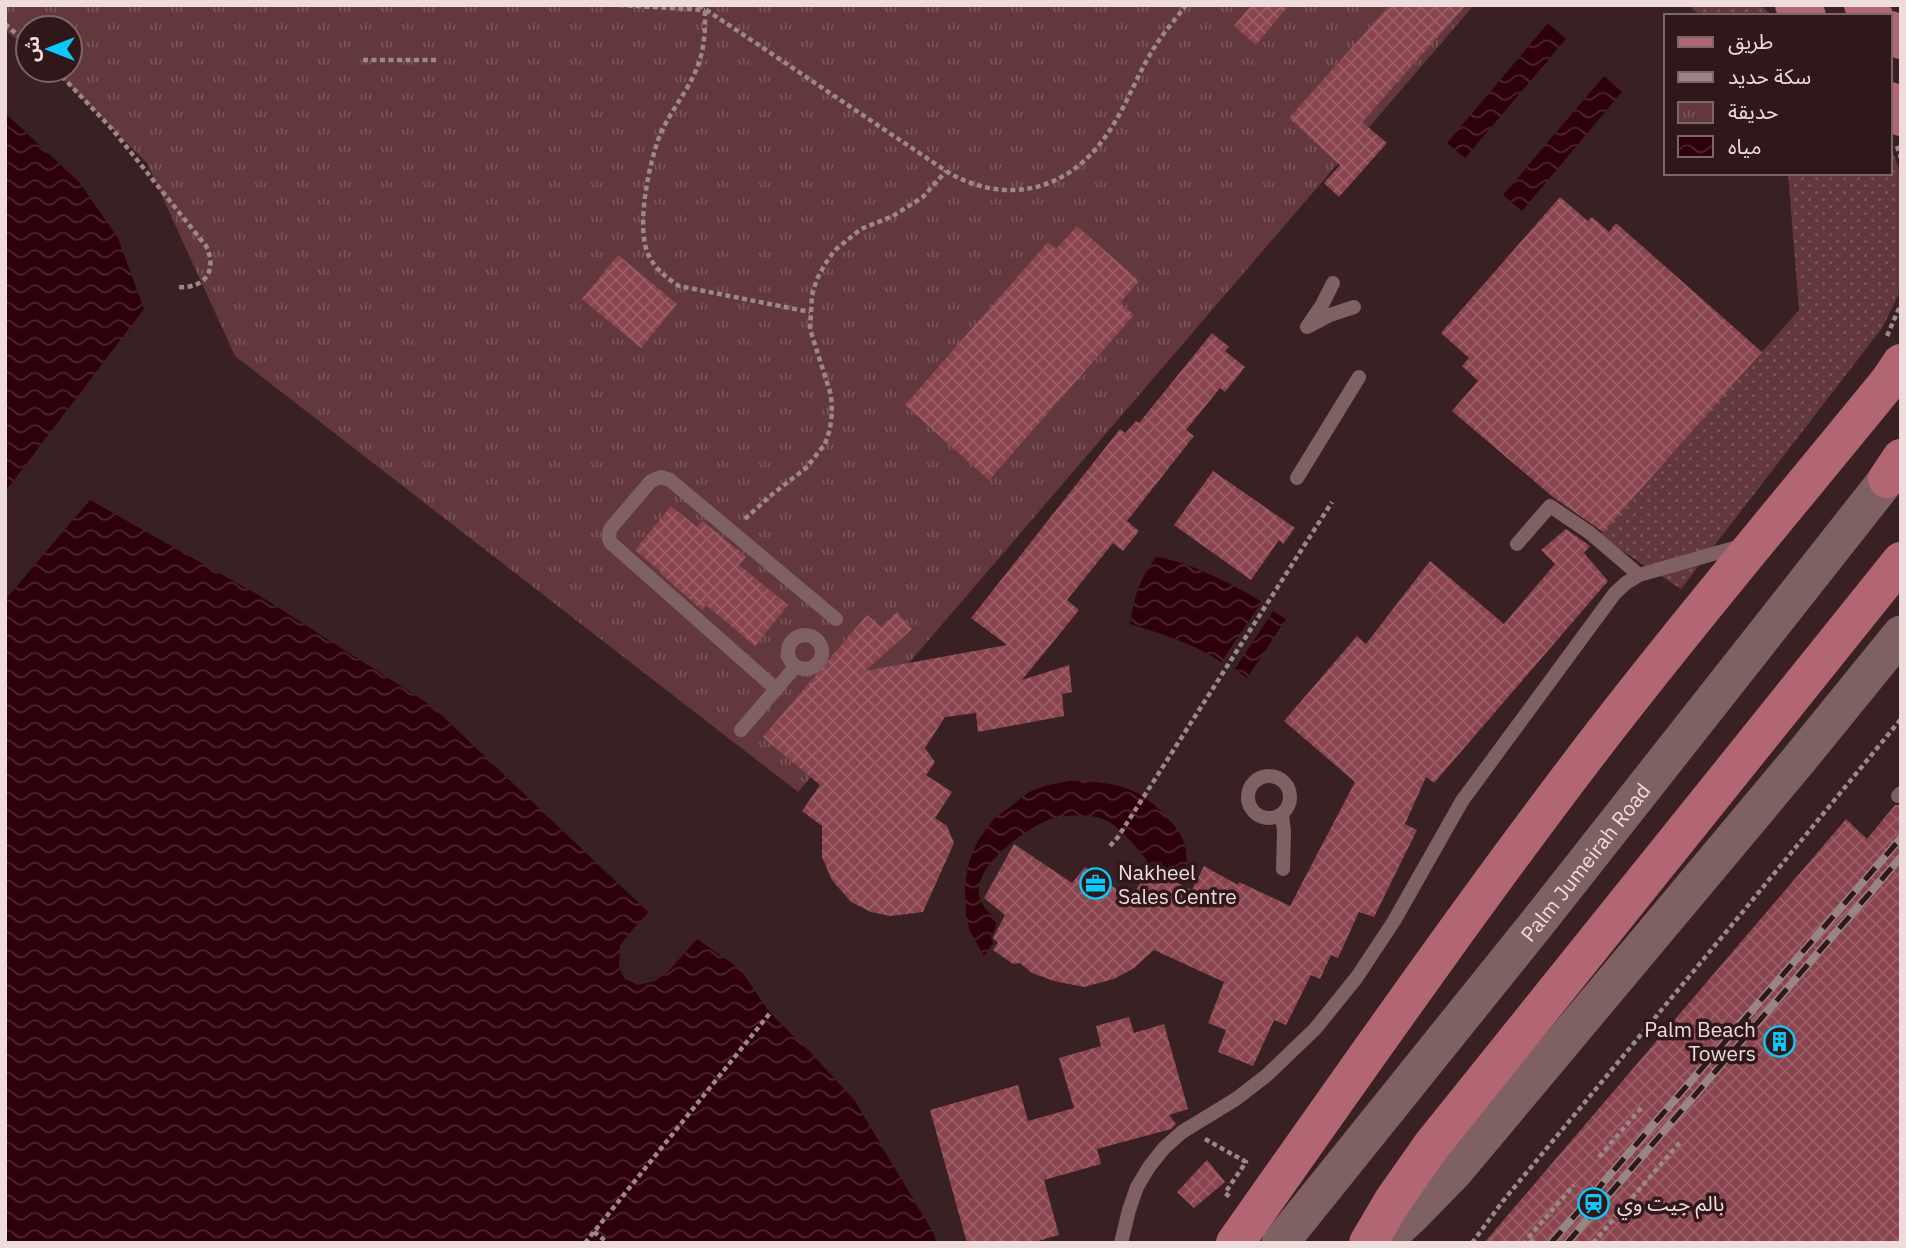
<svg xmlns="http://www.w3.org/2000/svg" width="1906" height="1248" viewBox="0 0 1906 1248" font-family="'IBM Plex Sans','Noto Sans Arabic',sans-serif">
	<style>
		.park { fill: url(#park-tufts) }
		.garden { fill: url(#garden-dots) }
		.water { fill: url(#water-waves) }
		.pier { fill: #392023 }
		.building { fill: url(#building-cross-hatch) }
		.lines { fill: none; stroke-linecap: round; stroke-linejoin: round }
		.path { stroke: #9c8789; stroke-width: 4.5; stroke-dasharray: 5 3.5; stroke-linecap: butt }
		.lane { stroke: #7f6164; stroke-width: 14 }
		.secondary { stroke: #7f6164; stroke-width: 37 }
		.primary { stroke: #b16671; stroke-width: 38 }
		.rail-casing { stroke: #998486; stroke-width: 8 }
		.rail { stroke: #2f171a; stroke-width: 5; stroke-dasharray: 16; stroke-linecap: butt }
		.labels { text-anchor: middle; dominant-baseline: central; stroke-width: 7; stroke-linejoin: round; paint-order: stroke }
		.street-label { font-size: 21px; fill: #eedcdd; stroke: #2f171a }
		.poi-label { font-size: 21px; fill: #eedcdd; stroke: #2f171a; text-anchor: start }
	</style>
	<defs>
		<pattern id="park-tufts" width="24" height="20" patternUnits="userSpaceOnUse" patternTransform="scale(1.75)"><rect width="24" height="20" fill="#63383d"/><path d="M3 7l-1-3M5 7V3M7 7l1-3M15 17l-1-3M17 17v-4M19 17l1-3" fill="none" stroke="#7a5459"/></pattern>
		<pattern id="garden-dots" width="8" height="8" patternUnits="userSpaceOnUse" patternTransform="scale(1.75)"><rect width="8" height="8" fill="#63383d"/><path d="M2 2h.1M6 6h.1" fill="none" stroke="#7a5459" stroke-width="1.8" stroke-linecap="round"/></pattern>
		<pattern id="water-waves" width="16" height="10" patternUnits="userSpaceOnUse" patternTransform="scale(1.75)"><rect width="16" height="10" fill="#2e000a"/><path d="M0 5q4-4 8 0t8 0" fill="none" stroke="#4d252d"/></pattern>
		<pattern id="building-cross-hatch" width="8" height="8" patternUnits="userSpaceOnUse" patternTransform="scale(1.75)"><rect width="8" height="8" fill="#8a444e"/><path d="M0 0l8 8M0 8l8-8" fill="none" stroke="#9b5e67"/></pattern>
	</defs>
	<rect width="100%" height="100%" fill="#392023"/>
	<path class="park" d="M5,5H1474L798,792L235,356L147,163L54,70H70V28H28V47L5,31Z"/>
	<path class="garden" d="M1689,5H1760L1773,16H1700Z
		M1890,143L1901,175V290L1882,328L1681,589L1599,536L1799,310L1788,173H1890Z"/>
	<path class="water" d="M1548,23L1566,39L1465,158L1447,143Z
		M1604,76L1622,92L1522,211L1503,195Z
		M5,113L79,182L118,238L144,309L5,492Z
		M90,500L260,596L432,706L648,912L621,945L619,967L625,979L638,984L668,971L697,939L740,969L770,1013L812,1054L855,1101L935,1236L936,1243H5V600Z
		M1156,557C1185,560 1237,586 1262,602L1221,662C1193,643 1162,634 1130,624C1135,594 1138,583 1156,557Z
		M1273,611L1286,619L1247,678L1235,669Z
		M1069,781C1114,782 1141,785 1171,822C1178,830 1185,840 1186,851C1187,860 1186,870 1186,879C1175,875 1160,871 1151,865C1146,860 1142,853 1137,848C1128,838 1114,822 1100,818C1089,814 1059,815 1048,820C1023,830 962,873 983,905C986,911 993,916 998,920L991,938L993,943L984,956L970,931L966,916L965,887L968,865L978,840L994,819L1029,792L1048,785Z"/>
	<path class="pier" d="M144,309H147V312L8,494L5,496V492Z
		M651,911L624,947L623,966L628,976L639,981L653,978L666,969L695,937L699,936L668,972L655,981L638,985L625,979L619,967L620,945L634,928Z"/>
	<path class="building" d="M1251,5H1289L1256,45L1234,26Z
		M1390,5H1466L1362,122L1387,143L1339,197L1324,183L1340,165L1289,118Z
		M1560,197L1588,221L1592,217L1609,232L1616,223L1762,352L1603,532L1553,497L1452,411L1478,381L1462,366L1469,358L1441,333Z
		M1077,226L1139,281L1120,303L1134,315L989,480L905,405L1048,242L1056,249Z
		M618,255L677,304L641,348L582,299Z
		M1212,333L1229,347L1225,351L1245,367L1225,392L1220,388L1186,430L1194,436L1127,521L1139,531L1123,551L1113,543L1067,600L1079,610L1022,680L1069,665L1072,692L1062,694L1064,716L978,732L976,713L945,717L925,748L935,762L926,775L952,792L935,818L947,826L954,843L923,912L890,916L871,912L851,902L832,880L822,857V826L802,811L820,785L763,737L867,615L881,627L897,612L912,629L865,671L1007,645L971,618L1120,429L1125,433L1136,421L1139,423Z
		M1213,471L1295,528L1283,544L1279,540L1251,580L1174,525Z
		M671,506L697,527L702,521L746,557L739,565L788,605L755,646L706,605L702,610L660,573L661,572L635,550Z
		M1566,529L1590,546L1584,553L1608,581L1434,783L1426,777L1405,824L1417,830L1374,917L1359,912L1338,958L1331,955L1320,979L1311,975L1286,1025L1274,1020L1253,1066L1218,1052L1226,1030L1208,1023L1224,982L1154,950L1134,968L1114,979L1084,987L1054,981L1032,973L1020,963L1013,964L993,950L998,942L993,938L1005,915L984,898L1014,844L1072,883L1085,867L1131,899L1148,869L1192,890L1204,866L1238,885L1239,882L1290,906L1355,782L1284,721L1357,636L1366,644L1430,561L1504,624L1555,564L1541,550Z
		M1895,805H1901V1243H1484L1846,819L1867,839Z
		M1129,1017L1134,1033L1164,1024L1188,1109L1169,1115L1176,1124L1171,1129L1097,1149L1101,1164L1044,1180L1059,1235L1031,1243H967L930,1110L1018,1085L1028,1121L1074,1108L1059,1058L1101,1046L1096,1026Z
		M1207,1160L1225,1182L1194,1208L1177,1192Z"/>
	<g class="lines">
		<path class="path" d="M619,5L705,10
			M699,5L946,171C999,203 1059,195 1099,145C1123,116 1134,80 1154,48C1163,33 1176,19 1186,5
			M705,11C705,27 705,43 700,59C692,87 671,109 660,135C649,163 635,229 649,256C656,270 667,278 679,286L810,312
			M5,24L28,44
			M363,60H438
			M56,70L113,130L206,246C218,270 205,289 178,287
			M1897,146L1901,158
			M1887,336L1901,304
			M745,519L770,496L806,468L825,444L830,429L832,412L831,395L810,329L812,295L817,279L825,264L835,250L861,229L893,216L923,197L946,171
			M1110,846L1118,837L1332,502
			M1205,1139L1246,1162L1225,1193L1231,1198
			M1599,1157L1642,1107
			M594,1232L608,1243
			M585,1243L770,1013
			M1472,1243L1503,1201L1736,920L1901,719
			M1524,1243L1526,1241
			M1534,1243L1528,1238L1574,1185
			M1593,1243L1681,1141"/>
		<path class="lane" d="M1309,326L1330,315L1354,307
			M1307,327L1322,305L1333,283
			M1297,478L1359,377
			M1517,544L1550,506L1590,533L1639,575
			M788 652a17 17 0 1 1 34 0a17 17 0 1 1-34 0Z
			M776,689L611,543L609,539L610,529L651,481L661,477L670,480L836,619
			M741,730L796,666
			M1248 797a21 21 0 1 1 42 0a21 21 0 1 1-42 0Z
			M1898,796L1901,793
			M1282,814L1284,832L1283,869
			M1121,1243L1129,1210L1137,1187L1149,1167L1164,1148L1182,1132L1236,1099L1267,1075L1315,1029L1357,977L1394,921L1462,801L1615,593L1626,583L1639,575L1741,546"/>
		<g class="secondary">
			<path id="s1" d="M1280,1243L1542,917L1887,479L1901,466"/>
			<path d="M1381,1243L1409,1218L1455,1171L1797,762L1901,634"/>
		</g>
		<path class="primary" d="M1794,5L1807,16
			M1863,5L1874,16
			M1890,30L1901,40
			M1890,101L1901,117
			M1887,479L1901,458
			M1235,1243C1350,1080 1464,916 1585,757C1683,629 1787,506 1889,381L1901,363
			M1368,1243L1392,1202L1432,1145L1901,561"/>
		<defs>
			<path id="rail" d="M1551,1243L1901,838
				M1567,1243L1901,857"/>
		</defs>
		<use href="#rail" class="rail-casing"/>
		<use href="#rail" class="rail"/>
	</g>
	<defs>
		<symbol id="office-ring" viewBox="-11 -11 22 22"><circle r="9.5" fill="#2f171a" stroke="#0bcafa" stroke-width="1.5"/><path d="M-6-3h4V-5.5h4V-3h4V5H-6ZM-1-4.5V-3h2v-1.5ZM-6 0V1H6V0Z" fill="#0bcafa"/></symbol>
		<symbol id="building-ring" viewBox="-11 -11 22 22"><circle r="9.5" fill="#2f171a" stroke="#0bcafa" stroke-width="1.5"/><path d="M-4-6H4V6H1V3H-1V6H-4ZM-2.5-4.3h1.7v1.8h-1.7ZM.8-4.3h1.7v1.8H.8ZM-2.5-1h1.7V.8h-1.7ZM.8-1h1.7V.8H.8Z" fill="#0bcafa"/></symbol>
		<symbol id="station-ring" viewBox="-11 -11 22 22"><circle r="9.5" fill="#2f171a" stroke="#0bcafa" stroke-width="1.5"/><path d="M-3-6H3Q5-6 5-4V2Q5 4 3 4L4.5 6H3L1.5 4h-3L-3 6H-4.5L-3 4Q-5 4-5 2V-4Q-5-6-3-6ZM-3.5-4v3h7v-3ZM-3.5 1v1.5H-2V1ZM2 1v1.5H3.5V1Z" fill="#0bcafa"/></symbol>
	</defs>
	<g fill-rule="evenodd">
		<use href="#office-ring" x="1078" y="866" width="35" height="35"/>
		<use href="#building-ring" x="1762" y="1024" width="35" height="35"/>
		<use href="#station-ring" x="1576" y="1186" width="35" height="35"/>
	</g>
	<g class="labels">
		<g class="street-label">
			<text stroke="none"><textPath href="#s1" startOffset="488">Palm Jumeirah Road</textPath></text>
		</g>
		<g class="poi-label">
			<text x="1118" y="872">Nakheel<tspan x="1118" dy="24">Sales Centre</tspan></text>
			<text x="1756" y="1029" text-anchor="end">Palm Beach<tspan x="1756" dy="24">Towers</tspan></text>
			<text x="1617" y="1203">بالم جيت وي</text>
		</g>
	</g>
	<rect width="1906" height="1248" fill="none" stroke="#eedcdd" stroke-width="14"/>
	<rect x="1664" y="14" width="228" height="161" fill="#2f171a" stroke="#7b6668" stroke-width="2"/>
	<rect x="1678" y="37" width="35" height="10" fill="#b16671" stroke="#7b6668" stroke-width="2"/>
	<text x="1728" y="49" font-size="21" fill="#eedcdd">طريق</text>
	<rect x="1678" y="72" width="35" height="10" fill="#998486" stroke="#7b6668" stroke-width="2"/>
	<text x="1728" y="84" font-size="21" fill="#eedcdd">سكة حديد</text>
	<rect x="1678" y="102" width="35" height="21" fill="url(#park-tufts)" stroke="#7b6668" stroke-width="2"/>
	<text x="1728" y="119" font-size="21" fill="#eedcdd">حديقة</text>
	<rect x="1678" y="136" width="35" height="21" fill="url(#water-waves)" stroke="#7b6668" stroke-width="2"/>
	<text x="1728" y="154" font-size="21" fill="#eedcdd">مياه</text>
	<g transform="translate(49 49) rotate(270)"><circle r="33" fill="#2f171a" stroke="#7b6668" stroke-width="2"/>
	<path d="M0-5L12 26L0 18L-12 26Z" fill="#0bcafa"/>
	<text y="-10" font-size="19" font-weight="bold" text-anchor="middle" fill="#eedcdd">ش</text>
	</g>
</svg>
